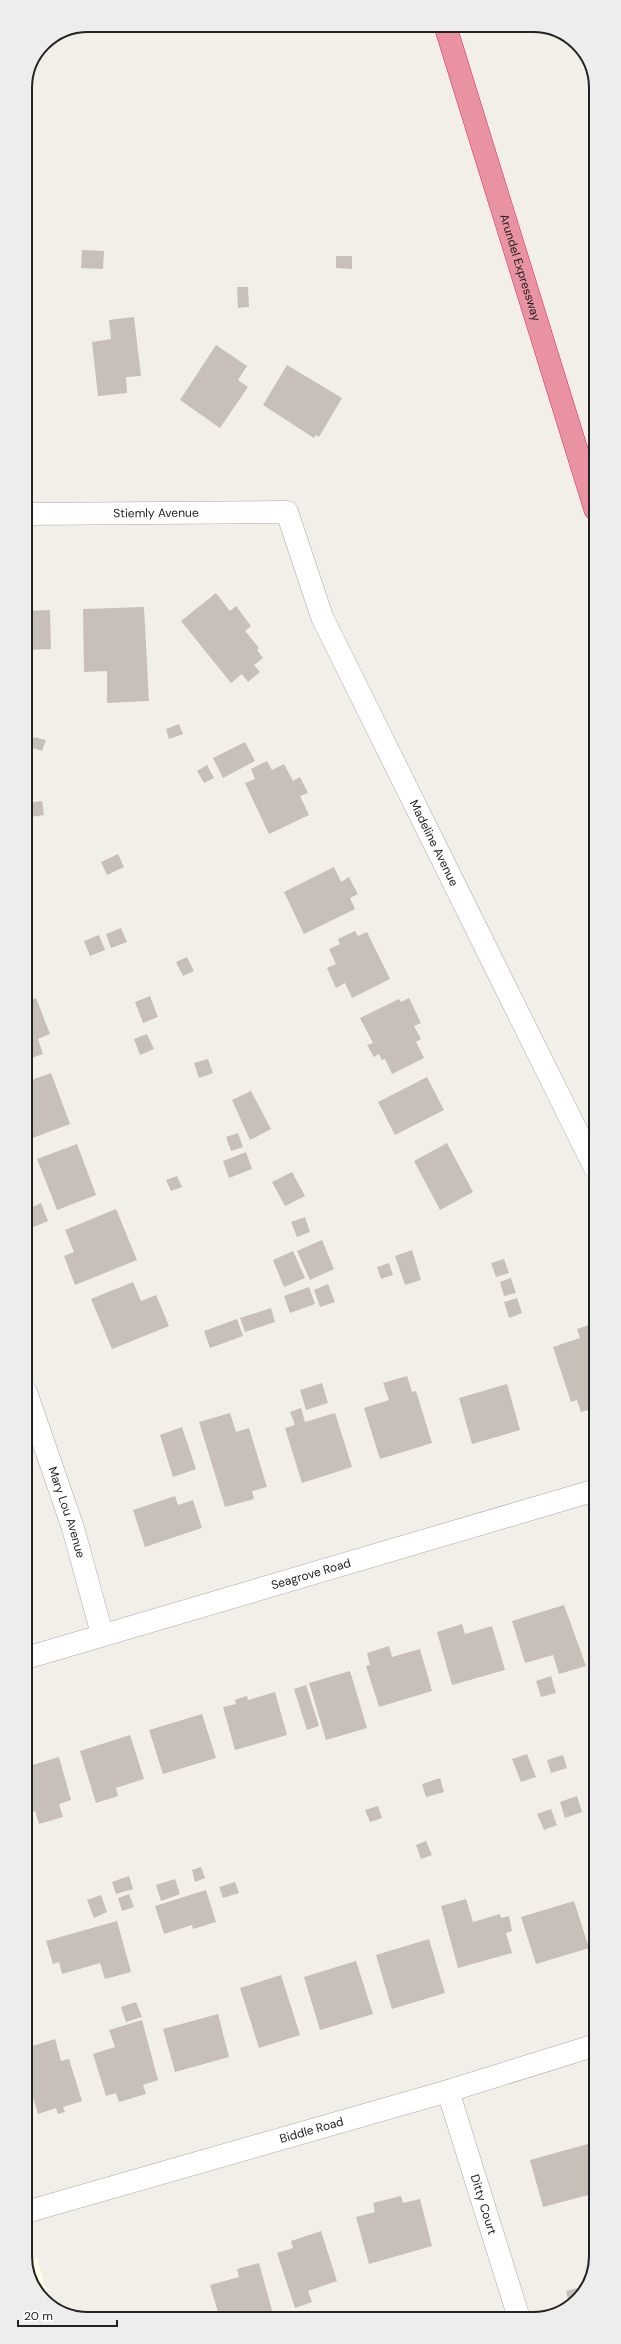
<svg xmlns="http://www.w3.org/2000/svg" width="621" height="2344" viewBox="0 0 621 2344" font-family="'DM Sans',sans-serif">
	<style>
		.education { fill: #ffffe5 }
		.building { fill: #c7bfb8 }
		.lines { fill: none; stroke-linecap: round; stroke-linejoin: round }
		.minor-casing { stroke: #a9a9a9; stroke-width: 23 }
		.highway-casing { stroke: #dc2a67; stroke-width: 23 }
		.minor { stroke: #fff; stroke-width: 22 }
		.highway { stroke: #e892a2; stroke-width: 22 }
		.labels { text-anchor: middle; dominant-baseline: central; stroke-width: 3; stroke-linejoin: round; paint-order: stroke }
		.street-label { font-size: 12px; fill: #222; stroke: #fff }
		.rim { fill: none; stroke: #222; stroke-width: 2 }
	</style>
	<rect width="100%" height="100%" fill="#f2efe9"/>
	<path class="education" d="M37,2258L51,2305L46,2303L26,2269V2261Z"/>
	<path class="building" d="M82,250L104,251L103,269L81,268Z
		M336,256H352V269L336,268Z
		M237,287H248L249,307L238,308Z
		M134,317L141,376L126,377L127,393L98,396L92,342L111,339L109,320Z
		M216,345L247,366L238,380L248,387L220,428L180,400Z
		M287,365L342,398L319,437L316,435L314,438L263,405Z
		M216,593L230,611L236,606L251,626L245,631L259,648L257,650L263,658L254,665L260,672L248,682L242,674L231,683L181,621Z
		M144,607L149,701L107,703V671L84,672L83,609Z
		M50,610L51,649L25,650V611Z
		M179,724L183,734L169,739L166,729Z
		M34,737L46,740L42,751L30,747Z
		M245,742L255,761L223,778L213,758Z
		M267,761L272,770L284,764L293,781L300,777L308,793L300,796L309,815L269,834L245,783L255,779L251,769Z
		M207,765L214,778L204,783L197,771Z
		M42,801L44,815L30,817L27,803Z
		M118,854L124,867L107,875L101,862Z
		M334,867L341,882L349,877L352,883L358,894L350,898L355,909L304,934L284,892Z
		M121,928L127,942L111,948L106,934Z
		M355,931L358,936L367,932L390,979L352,998L345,983L336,988L327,968L336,964L329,949L340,944L338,939Z
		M99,935L105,950L90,956L84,941Z
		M187,957L194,971L183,976L176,962Z
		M150,996L158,1017L143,1023L135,1002Z
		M36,998L50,1034L38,1039L43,1054L26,1060V1002Z
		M409,998L421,1023L414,1026L421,1039L416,1042L424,1058L392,1074L385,1059L382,1060L379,1054L374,1057L367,1045L373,1043L360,1018L399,999L401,1002Z
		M147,1034L154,1049L140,1055L134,1039Z
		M208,1059L213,1073L199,1078L194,1063Z
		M51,1073L70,1124L30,1139L26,1125V1082Z
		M427,1077L444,1110L395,1135L378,1102Z
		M251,1091L271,1129L250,1140L232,1100Z
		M238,1133L243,1147L231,1151L226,1137Z
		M447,1143L473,1192L440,1210L414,1161Z
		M77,1144L96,1195L57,1210L37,1159Z
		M246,1152L252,1169L229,1178L223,1161Z
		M292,1172L305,1196L285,1206L272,1182Z
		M177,1176L182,1187L171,1191L166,1180Z
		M41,1203L48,1221L26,1230V1210Z
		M116,1209L137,1260L75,1285L64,1256L74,1252L65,1230Z
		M305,1217L310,1232L297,1237L291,1222Z
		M322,1240L334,1269L310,1280L297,1251Z
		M412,1250L421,1280L405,1285L395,1256Z
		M293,1251L305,1278L284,1287L273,1260Z
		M504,1259L509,1273L496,1277L491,1263Z
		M389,1263L393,1275L381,1279L377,1267Z
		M511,1278L516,1293L504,1296L500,1282Z
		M133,1282L141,1301L156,1295L169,1326L112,1349L91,1299Z
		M328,1284L335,1302L320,1307L314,1290Z
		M309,1287L315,1304L290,1313L284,1296Z
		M517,1298L522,1313L509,1318L504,1302Z
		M271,1308L275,1322L245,1332L240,1318Z
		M237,1319L243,1336L210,1348L204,1331Z
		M592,1324L595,1334L596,1408L581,1412L577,1400L571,1402L553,1347L580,1338L577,1329Z
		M407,1376L412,1392L416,1391L432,1443L380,1459L364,1408L389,1400L383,1383Z
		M322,1383L328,1403L306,1410L300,1390Z
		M507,1384L520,1430L472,1444L459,1398Z
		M301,1408L305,1422L335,1413L352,1467L302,1483L285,1428L295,1425L290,1412Z
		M230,1413L236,1432L249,1428L267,1487L252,1491L254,1499L225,1507L199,1422Z
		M182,1427L196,1469L173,1477L160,1435Z
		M175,1496L178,1505L193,1500L202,1528L145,1547L133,1510Z
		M564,1605L586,1666L559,1674L553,1655L525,1663L512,1621Z
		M462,1624L465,1634L492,1626L505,1670L452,1685L437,1632Z
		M389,1646L392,1657L420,1649L432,1691L379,1707L366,1666L370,1665L367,1653Z
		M350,1671L367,1728L326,1740L309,1683Z
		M551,1676L556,1693L541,1697L536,1681Z
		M306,1685L319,1726L307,1730L294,1689Z
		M275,1692L287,1735L235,1750L223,1707L236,1704L235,1700L240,1698L247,1696L248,1700Z
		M202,1714L216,1758L163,1774L149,1730Z
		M130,1735L144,1779L116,1788L118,1796L96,1803L80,1751Z
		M527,1754L536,1777L521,1782L512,1759Z
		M563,1755L567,1768L551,1773L547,1760Z
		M59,1757L71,1800L59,1804L63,1817L39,1824L35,1811L26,1814V1767Z
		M440,1778L444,1792L426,1797L422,1784Z
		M577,1796L582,1812L565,1818L560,1802Z
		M378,1806L382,1818L370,1822L365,1810Z
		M551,1809L557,1825L544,1830L537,1814Z
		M426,1841L432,1855L421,1859L416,1845Z
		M201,1867L205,1878L195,1882L192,1870Z
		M129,1876L133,1889L116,1894L112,1882Z
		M175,1879L180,1894L161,1901L156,1885Z
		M235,1882L239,1893L223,1898L219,1887Z
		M206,1890L216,1922L193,1929L192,1925L164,1934L155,1906Z
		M129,1894L134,1907L122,1911L118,1898Z
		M101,1895L107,1912L94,1918L87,1900Z
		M466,1899L473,1922L500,1914L501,1918L509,1916L512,1931L506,1933L512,1953L458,1968L441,1906Z
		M574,1901L589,1948L536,1964L521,1917Z
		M117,1921L131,1972L105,1979L100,1963L62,1974L59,1962L53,1964L46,1941Z
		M429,1939L445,1993L392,2009L376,1955Z
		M356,1961L373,2014L320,2030L304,1977Z
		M281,1975L300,2035L259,2048L240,1988Z
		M136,2002L142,2017L126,2022L121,2007Z
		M218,2014L229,2057L175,2072L163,2029Z
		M142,2020L158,2080L143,2085L146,2094L119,2102L116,2093L106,2096L93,2054L115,2047L109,2030Z
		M55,2039L61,2061L69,2059L82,2101L63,2107L65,2112L58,2114L56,2108L38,2114L26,2075V2048Z
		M595,2142L596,2193L543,2207L530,2160Z
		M401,2196L403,2203L420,2199L432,2246L369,2264L356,2217L375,2212L373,2203Z
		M321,2231L337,2281L308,2291L312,2302L295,2308L277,2253L293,2248L291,2241Z
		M259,2263L273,2314L270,2315L271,2318L220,2319L210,2285L239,2277L237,2269Z
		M586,2286L583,2295L569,2303L566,2291Z"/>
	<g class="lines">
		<defs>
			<g id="minor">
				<path id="s1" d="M25,514L287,512L322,617L595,1168"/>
				<path id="s2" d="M26,1392L73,1528L102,1634"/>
				<path id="s3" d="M26,1658L596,1490"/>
				<path id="s4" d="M448,2091L519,2318"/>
				<path id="s5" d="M26,2212L448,2091L596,2045"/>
			</g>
			<g id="highway">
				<path id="s6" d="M445,25L595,509"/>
			</g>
		</defs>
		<use href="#minor" class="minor-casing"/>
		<use href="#highway" class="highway-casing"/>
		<use href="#minor" class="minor"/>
		<use href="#highway" class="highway"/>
	</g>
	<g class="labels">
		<g class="street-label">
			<text stroke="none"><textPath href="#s6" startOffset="254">Arundel Expressway</textPath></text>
			<text stroke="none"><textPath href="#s1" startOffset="131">Stiemly Avenue</textPath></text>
			<text stroke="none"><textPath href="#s1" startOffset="625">Madeline Avenue</textPath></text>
			<text stroke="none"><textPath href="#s2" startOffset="127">Mary Lou Avenue</textPath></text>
			<text stroke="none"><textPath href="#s3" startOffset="297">Seagrove Road</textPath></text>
			<text stroke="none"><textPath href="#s5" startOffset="297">Biddle Road</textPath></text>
			<text stroke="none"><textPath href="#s4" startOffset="119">Ditty Court</textPath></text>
		</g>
	</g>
	<path d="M0 0H621V2344H0ZM88 32H533A56 56 0 0 1 589 88V2256A56 56 0 0 1 533 2312H88A56 56 0 0 1 32 2256V88A56 56 0 0 1 88 32Z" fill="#ededed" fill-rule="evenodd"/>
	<path class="rim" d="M88 32H533A56 56 0 0 1 589 88V2256A56 56 0 0 1 533 2312H88A56 56 0 0 1 32 2256V88A56 56 0 0 1 88 32Z"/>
	<path d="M18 2320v6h99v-6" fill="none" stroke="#222222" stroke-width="2"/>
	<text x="24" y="2320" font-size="12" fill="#222222" stroke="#ffffff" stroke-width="3" paint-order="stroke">20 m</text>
</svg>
